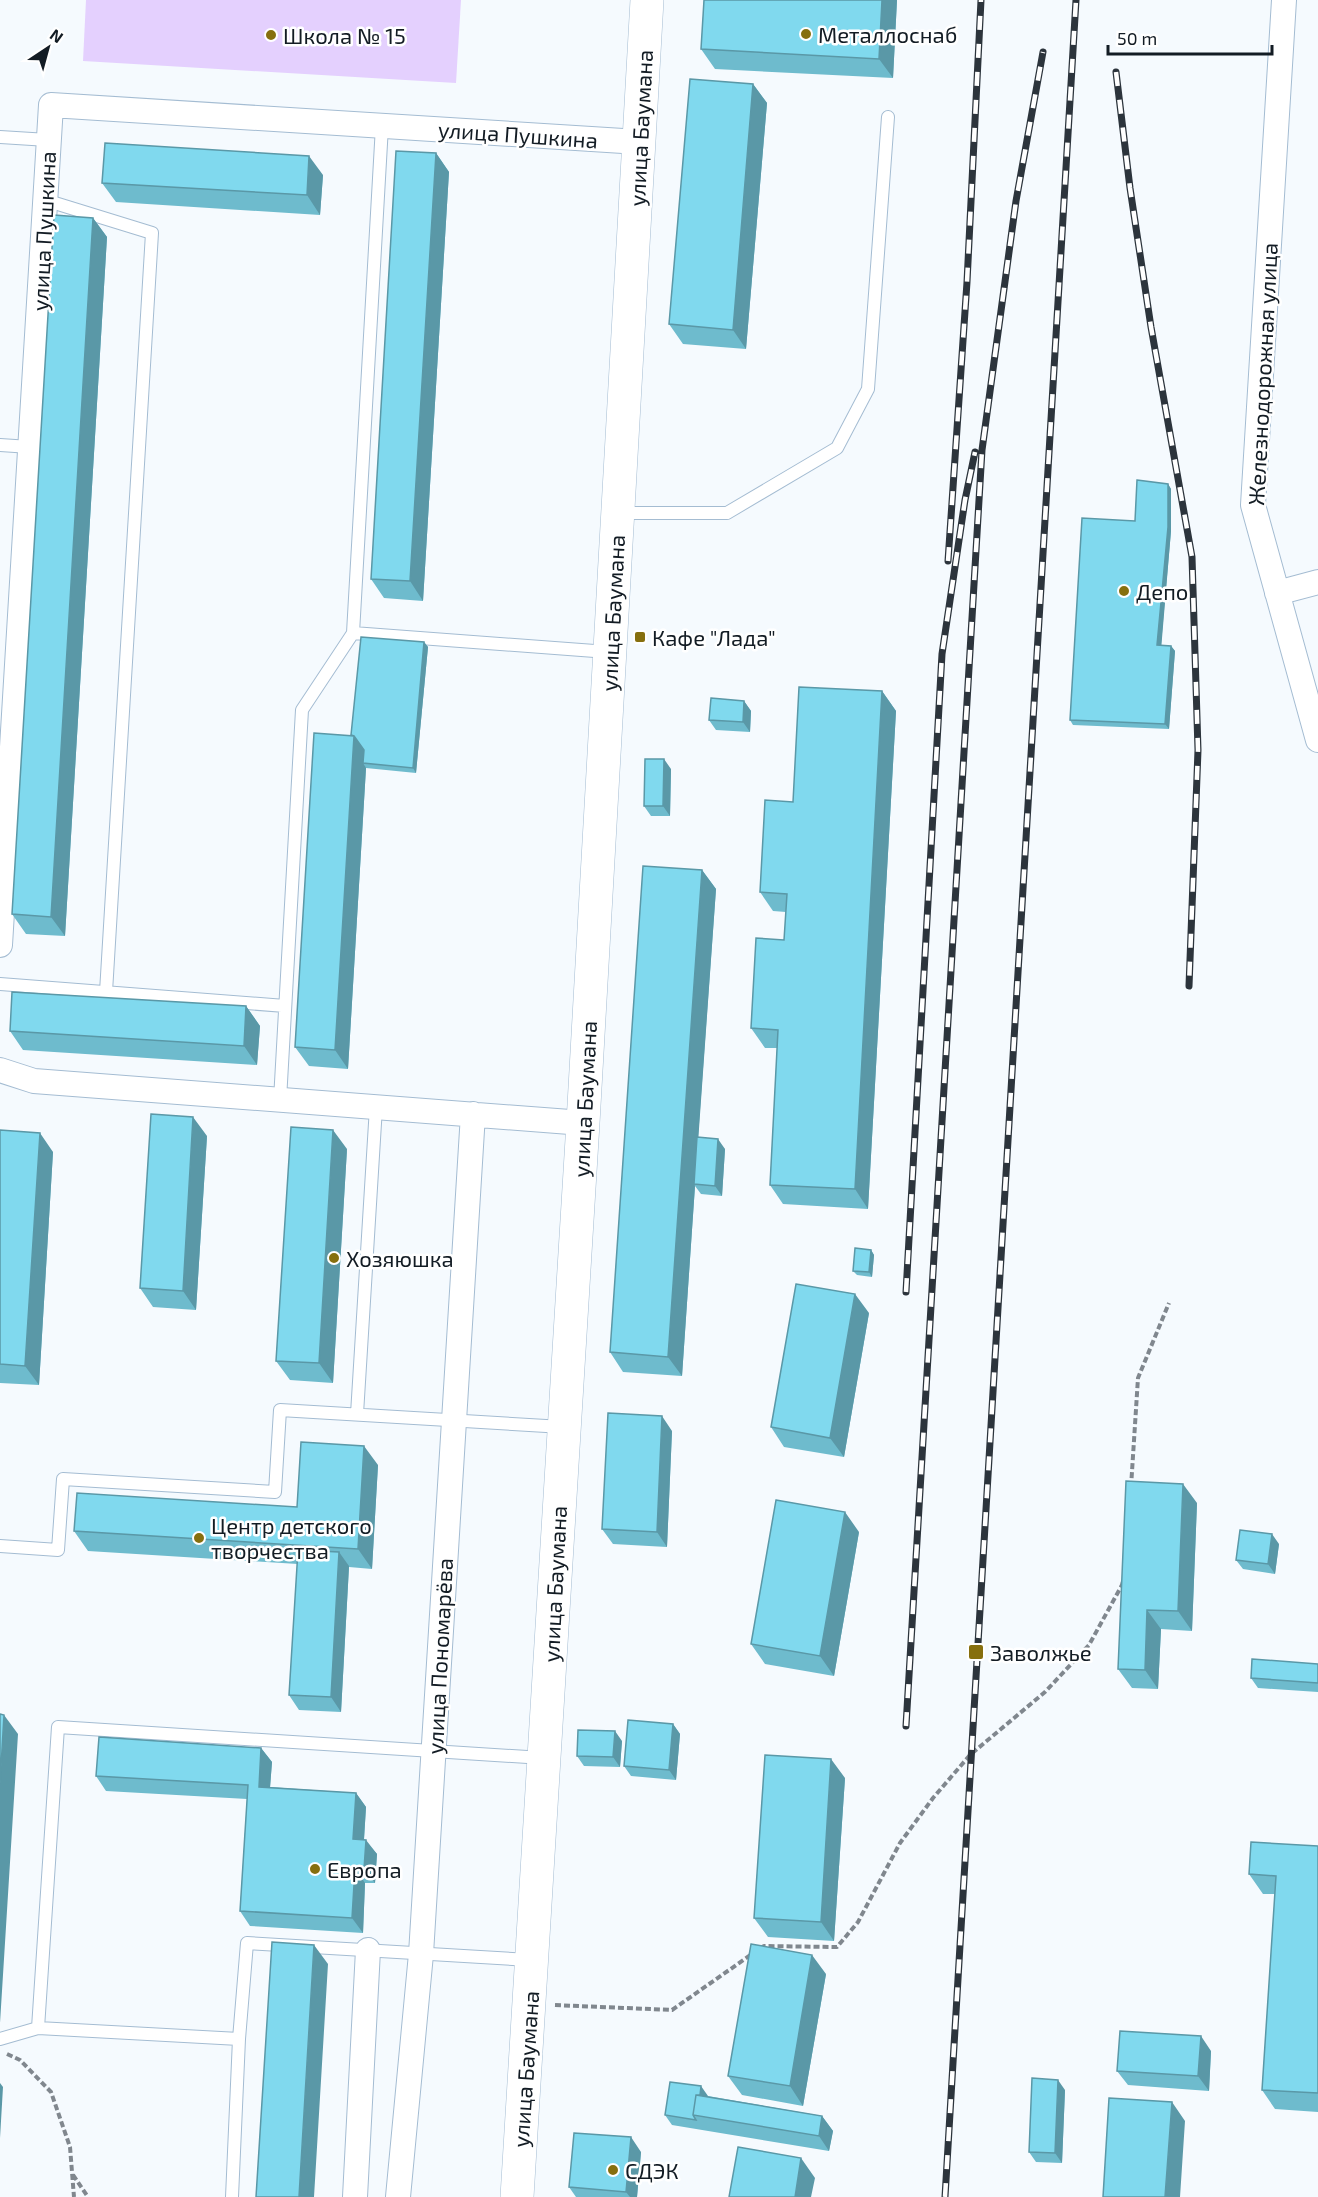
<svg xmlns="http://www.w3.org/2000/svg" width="1318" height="2197" viewBox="0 0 1318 2197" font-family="'Exo 2',sans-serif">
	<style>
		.green { fill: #e4d0fe }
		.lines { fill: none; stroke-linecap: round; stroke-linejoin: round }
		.lane-casing { stroke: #a4bcd2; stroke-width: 14 }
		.street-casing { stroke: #a4bcd2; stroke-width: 26 }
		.primary-casing { stroke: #a4bcd2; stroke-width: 34 }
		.path { stroke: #80878e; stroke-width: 4; stroke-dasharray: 6 3; stroke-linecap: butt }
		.lane { stroke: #fff; stroke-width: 12 }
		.street { stroke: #fff; stroke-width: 24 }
		.primary { stroke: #fff; stroke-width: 33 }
		.rail-casing { stroke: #2c343c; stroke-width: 7 }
		.rail { stroke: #fff; stroke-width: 4.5; stroke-dasharray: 14; stroke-linecap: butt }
		.wall { fill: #6ebbcd }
		.shaded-wall { fill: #5a98a7 }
		.building { fill: #80d9ee; stroke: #5a98a7; stroke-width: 1.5 }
		.poi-dot { fill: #866f0e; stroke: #fff; stroke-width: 2 }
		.labels { text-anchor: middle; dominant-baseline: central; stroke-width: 5; stroke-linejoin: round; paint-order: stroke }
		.poi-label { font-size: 22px; fill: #131c24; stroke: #fff; text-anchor: start }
		.street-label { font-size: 22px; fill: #131c24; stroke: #fff }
	</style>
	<rect width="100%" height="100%" fill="#f5fafe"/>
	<path class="green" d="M86,0H461L456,83L83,61Z"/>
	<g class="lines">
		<defs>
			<path id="lane" d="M0,137L48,140
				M45,200L152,233L106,992
				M0,445L30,447
				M619,513H727L837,448L868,389L888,117
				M353,633L382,126
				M0,984L285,1006
				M280,1100L302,710L353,633L608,652
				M357,1414L376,1107
				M0,1546L58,1550L63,1479L275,1492L280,1410L563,1427
				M38,2028L58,1727L543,1758
				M0,2039L38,2028L239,2039L247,1943L530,1960
				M232,2197L239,2039"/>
			<path id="street" d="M1284,0L1253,505L1318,740
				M1277,593L1318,582
				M0,945L51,105L639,142
				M0,1070L34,1081L583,1123
				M355,2197L368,1950
				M398,2197L421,1954L473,1114"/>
			<path id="primary" d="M517,2197L583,1123L647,0"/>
		</defs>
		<use href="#lane" class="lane-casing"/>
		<use href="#street" class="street-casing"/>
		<use href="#primary" class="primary-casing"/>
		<path class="path" d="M1131,1487L1138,1378L1169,1303
			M760,1948L764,1946L837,1947L858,1922L900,1843L933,1798L970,1755L1045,1692L1089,1645L1122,1585L1123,1581
			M555,2005L672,2010L752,1954
			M7,2054L20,2060L51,2092L70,2147L74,2197
			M73,2175L88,2197"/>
		<use href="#lane" class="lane"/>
		<use href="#street" class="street"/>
		<use href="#primary" class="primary"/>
		<defs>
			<path id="rail" d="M1116,72L1130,188L1151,327L1192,557L1198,750L1189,986
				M948,561L967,282L981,0
				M906,1292L942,654L965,500L975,452
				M906,1726L982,450L1016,201L1043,52
				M945,2197L1076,0"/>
		</defs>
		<use href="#rail" class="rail-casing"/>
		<use href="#rail" class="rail"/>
	</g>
	<path class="wall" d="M704,0H897L893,78L715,69L701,49Z
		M753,84L767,103L746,349L683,344L669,324Z
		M436,153L449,172L423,601L384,598L371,579Z
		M323,175L320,215L116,202L102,183Z
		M93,218L107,237L65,936L26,934L12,914Z
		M1168,484L1171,489V531L1161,645L1171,646L1175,651L1169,729L1073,725L1070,720L1135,521Z
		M424,642L428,647L416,773L366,768L348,1069L309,1066L295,1047L351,735Z
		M882,691L896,711L868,1209L783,1204L770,1185L777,1048H765L751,1028L784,940L786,912L773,911L760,892L793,802Z
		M744,701L751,711L750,732L716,730L709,720Z
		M671,769L670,816H651L644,806Z
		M702,870L716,889L698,1138L725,1149L722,1196L701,1194L695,1186L682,1376L623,1372L610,1352Z
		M246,1006L260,1026L257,1065L23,1050L10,1031Z
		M0,1130L53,1152L39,1385L0,1383Z
		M207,1136L196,1310L153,1307L140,1288Z
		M347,1149L333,1383L290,1380L276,1361Z
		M871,1250L874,1255L872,1277L857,1275L853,1271Z
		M869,1313L844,1457L784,1447L771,1427Z
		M672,1431L667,1547L613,1544L602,1529Z
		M378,1465L372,1569L349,1567L341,1712L299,1710L289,1695L298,1564L88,1551L74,1531L297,1507Z
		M1197,1503L1192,1631L1161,1629L1158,1689L1132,1688L1118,1669Z
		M859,1532L834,1676L765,1664L751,1644Z
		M1279,1544L1275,1574L1243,1569L1236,1560Z
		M1318,1664V1692L1258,1688L1251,1678Z
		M673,1724L680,1734L676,1780L631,1776L624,1766Z
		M622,1741L620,1767L584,1766L577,1756Z
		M261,1748L272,1762L270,1787L356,1793L366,1807L364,1840L377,1854L375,1883H365L363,1933L250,1926L240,1911L247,1799L106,1791L96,1776Z
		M845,1778L834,1941L768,1937L754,1918Z
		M1318,1846V2112L1275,2109L1262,2090L1275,1894H1263L1249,1874Z
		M826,1974L803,2106L742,2095L728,2076Z
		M1211,2051L1209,2091L1128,2085L1117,2071Z
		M1065,2090L1062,2163L1036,2162L1029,2152Z
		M708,2096L822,2116L833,2131L829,2151L672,2125L665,2115Z
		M641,2152L637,2197H576L569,2187Z"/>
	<path class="shaded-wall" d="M882,0H897L893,78L879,59Z
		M753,84L767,103L746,349L733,330Z
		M436,153L449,172L423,601L410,581Z
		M309,156L323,175L320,215L307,195Z
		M93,218L107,237L65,936L51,917Z
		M1168,484L1171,489V531L1161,650L1157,645Z
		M424,642L428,647L416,773L413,768Z
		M1171,646L1175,651L1169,729L1165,724Z
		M882,691L896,711L868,1209L855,1189Z
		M744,701L751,711L750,732L743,722Z
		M354,736L367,755L363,763L366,768L348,1069L335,1050Z
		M664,759L671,769L670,816L663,806Z
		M702,870L716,889L695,1185L694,1184L695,1186L682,1376L668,1357Z
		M246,1006L260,1026L257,1065L244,1046Z
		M193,1117L207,1136L196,1310L183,1291Z
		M333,1130L347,1149L333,1383L319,1363Z
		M40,1133L53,1152L39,1385L25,1366Z
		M718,1139L725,1149L722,1196L715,1186Z
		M871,1250L874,1255L872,1277L869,1272Z
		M855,1294L869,1313L844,1457L830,1438Z
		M662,1416L672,1431L667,1547L657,1532Z
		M364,1446L378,1465L372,1569L358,1549Z
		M1183,1484L1197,1503L1192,1631L1178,1611Z
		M845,1512L859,1532L834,1676L820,1656Z
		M1272,1534L1279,1544L1275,1574L1268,1564Z
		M339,1552L349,1566L341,1712L331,1697Z
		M1147,1610L1161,1629L1158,1689L1145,1670Z
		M4,1715L18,1734L0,2023V1784Z
		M673,1724L680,1734L676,1780L669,1770Z
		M615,1731L622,1741L620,1767L613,1757Z
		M261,1748L272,1762L269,1801L259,1787Z
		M831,1759L845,1778L834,1941L821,1922Z
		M356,1793L366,1807L363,1854L353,1839Z
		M366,1840L377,1854L375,1883L364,1869Z
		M355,1868L365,1883L363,1933L352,1918Z
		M314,1945L328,1964L314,2197H299Z
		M812,1955L826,1974L803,2106L790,2086Z
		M1201,2036L1211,2051L1209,2091L1198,2076Z
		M1058,2080L1065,2090L1062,2163L1055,2153Z
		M0,2083L3,2087L0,2138Z
		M701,2086L708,2096L705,2117L697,2115Z
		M1172,2102L1185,2121L1180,2197H1165Z
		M822,2116L833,2131L829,2151L819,2136Z
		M631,2137L641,2152L637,2197H630L626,2192Z
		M801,2158L815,2178L811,2197H795Z"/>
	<path class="building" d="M704,0H882L879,59L701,49Z
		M690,79L753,84L733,330L669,324Z
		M105,143L309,156L307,195L102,183Z
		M396,151L436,153L410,581L371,579Z
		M54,215L93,218L51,917L12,914Z
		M1137,480L1168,484V527L1157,645L1171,646L1165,724L1070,720L1082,518L1135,521Z
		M361,637L424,642L413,768L363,763L364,750L354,736L351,735Z
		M799,687L882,691L855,1189L770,1185L778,1030L751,1028L756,938L784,940L787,894L760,892L765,800L793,802Z
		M711,698L744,701L743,722L709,720Z
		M314,733L354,736L335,1050L295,1047Z
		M645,759H664L663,806H644Z
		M643,866L702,870L668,1357L610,1352Z
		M12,992L246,1006L244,1046L10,1031Z
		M151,1114L193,1117L183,1291L140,1288Z
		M291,1127L333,1130L319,1363L276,1361Z
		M0,1130L40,1133L25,1366L0,1364Z
		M697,1137L718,1139L715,1186L694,1184Z
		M855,1248L871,1250L869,1272L853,1271Z
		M796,1284L855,1294L830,1438L771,1427Z
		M608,1413L662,1416L657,1532L602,1529Z
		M301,1442L364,1446L358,1549L74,1531L77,1493L297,1507Z
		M1126,1481L1183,1484L1178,1611L1147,1610L1145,1670L1118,1669Z
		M776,1500L845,1512L820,1656L751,1644Z
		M1240,1530L1272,1534L1268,1564L1236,1560Z
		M298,1550L339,1552L331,1697L289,1695Z
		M1252,1659L1318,1664V1683L1251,1678Z
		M0,1714L4,1715L0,1784Z
		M628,1720L673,1724L669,1770L624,1766Z
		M578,1730L615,1731L613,1757L577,1756Z
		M99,1737L261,1748L259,1787L356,1793L353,1839L366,1840L364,1869L355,1868L352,1918L240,1911L248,1785L96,1776Z
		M765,1755L831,1759L821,1922L754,1918Z
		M1251,1842L1318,1846V2093L1262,2090L1276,1876L1249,1874Z
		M272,1942L314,1945L299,2197H256Z
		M751,1944L812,1955L790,2086L728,2076Z
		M1120,2031L1201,2036L1198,2076L1117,2071Z
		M1032,2078L1058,2080L1055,2153L1029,2152Z
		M670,2082L701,2086L700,2095H696L693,2115L696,2120L665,2115Z
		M696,2095L822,2116L819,2136L693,2115Z
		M1109,2098L1172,2102L1165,2197H1103Z
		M574,2133L631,2137L626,2192L569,2187Z
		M738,2147L801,2158L795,2197H729Z"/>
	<g class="poi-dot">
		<circle cx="806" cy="34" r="6"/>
		<circle cx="271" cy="35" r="6"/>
		<circle cx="1124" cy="591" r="6"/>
		<rect x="634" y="631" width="12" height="12" rx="3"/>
		<circle cx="334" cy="1258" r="6"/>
		<circle cx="199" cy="1538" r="6"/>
		<rect x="968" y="1644" width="16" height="16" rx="3"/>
		<circle cx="315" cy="1869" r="6"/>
		<circle cx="613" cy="2170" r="6"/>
	</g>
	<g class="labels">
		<g class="poi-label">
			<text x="818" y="34">Металлоснаб</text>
			<text x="283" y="35">Школа № 15</text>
			<text x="1136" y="591">Депо</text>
			<text x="652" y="637">Кафе "Лада"</text>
			<text x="346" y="1258">Хозяюшка</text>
			<text x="211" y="1525">Центр детского<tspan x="211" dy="25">творчества</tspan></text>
			<text x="990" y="1652">Заволжье</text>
			<text x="327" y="1869">Европа</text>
			<text x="625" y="2170">СДЭК</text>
		</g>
		<g class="street-label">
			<text transform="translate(640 128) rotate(-87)">улица Баумана</text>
			<text transform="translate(518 134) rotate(4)">улица Пушкина</text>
			<text transform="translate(43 231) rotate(-87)">улица Пушкина</text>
			<text transform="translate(1262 374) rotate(-87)">Железнодорожная улица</text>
			<text transform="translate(612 613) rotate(-87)">улица Баумана</text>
			<text transform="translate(584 1099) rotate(-87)">улица Баумана</text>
			<text transform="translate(554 1584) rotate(-87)">улица Баумана</text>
			<text transform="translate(439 1656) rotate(-87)">улица Пономарёва</text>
			<text transform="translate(525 2069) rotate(-86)">улица Баумана</text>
		</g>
	</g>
	<g transform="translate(48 48) rotate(36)" stroke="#ffffff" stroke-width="4.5" paint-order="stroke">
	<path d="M0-4.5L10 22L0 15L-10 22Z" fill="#131c24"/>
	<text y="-9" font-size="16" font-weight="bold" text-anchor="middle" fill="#131c24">N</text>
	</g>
	<path d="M1108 45v9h164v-9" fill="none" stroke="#131c24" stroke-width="3"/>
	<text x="1117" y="45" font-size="18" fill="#131c24" stroke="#ffffff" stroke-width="4.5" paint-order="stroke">50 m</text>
</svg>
